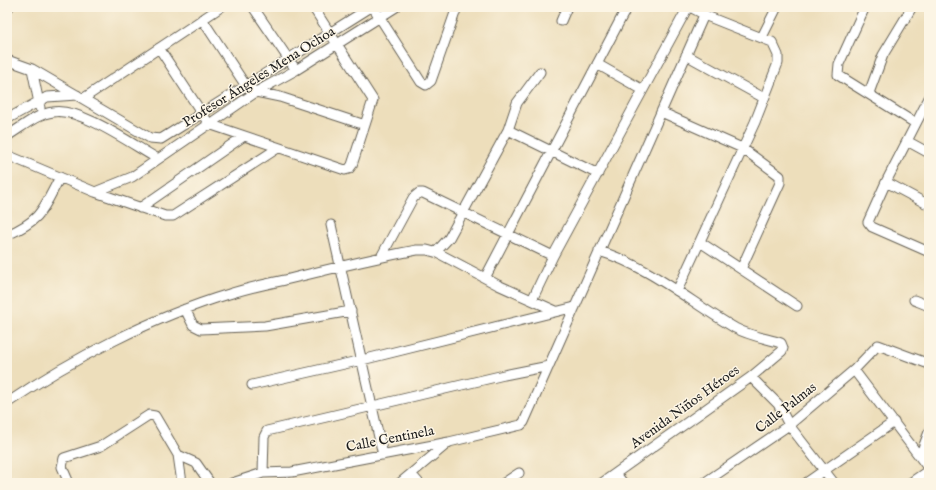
<svg xmlns="http://www.w3.org/2000/svg" width="936" height="490" viewBox="0 0 936 490" font-family="'IM FELL English',serif">
	<style>
		.lines { fill: none; stroke-linecap: round; stroke-linejoin: round }
		.minor-casing { stroke: #656054; stroke-width: 11 }
		.minor { stroke: #fff; stroke-width: 9 }
		.labels { text-anchor: middle; dominant-baseline: central; stroke-width: 3; stroke-linejoin: round; paint-order: stroke }
		.street-label { font-size: 14px; fill: #1c1c1c; stroke: #fcf5e5 }
	</style>
	<rect width="100%" height="100%" fill="#fcf5e5"/>
	<filter id="ink" filterUnits="userSpaceOnUse"><feTurbulence type="fractalNoise" baseFrequency=".025" numOctaves="2"/><feDisplacementMap in="SourceGraphic" scale="8" xChannelSelector="R" yChannelSelector="G"/><feConvolveMatrix kernelMatrix="1 2 1 2 8 2 1 2 1" color-interpolation-filters="sRGB"/></filter>
	<filter id="wash" filterUnits="userSpaceOnUse"><feTurbulence type="fractalNoise" baseFrequency=".012" numOctaves="4" result="noise"/><feDisplacementMap in="SourceGraphic" scale="16" xChannelSelector="R" yChannelSelector="G"/><feGaussianBlur stdDeviation="0.9" result="paint"/><feColorMatrix in="noise" values="0 0 0 0 0 0 0 0 0 0 0 0 0 0 0 0 0 1.4 0 .05"/><feComposite in="paint" operator="in"/></filter>
	<g filter="url(#wash)">
		<rect width="100%" height="100%" fill="#eddebb"/>
	</g>
	<g filter="url(#ink)">
		<g class="lines">
			<defs>
				<path id="minor" d="M7,7H9
					M253,7L296,70
					M373,7L421,82L426,85L431,81L457,7
					M865,7L839,64L838,75L915,123
					M928,7H929
					M202,19L246,86L256,92L280,97L365,125
					M561,21L567,7
					M762,37L777,7
					M159,48L209,124L345,170L349,169L352,165L373,100L313,7
					M686,55L764,98
					M7,60L32,69L150,138L161,139L371,7
					M597,64L643,90
					M32,69L40,108
					M869,93L883,55L912,7
					M84,98L221,7
					M929,98L886,182L868,222L872,227L929,252
					M661,112L742,148L780,176V183L741,269
					M7,119L47,97L77,95
					M508,130L598,174
					M7,136C21,128 36,114 53,112C80,107 133,145 158,159
					M907,141L929,153
					M7,155L95,192L165,216H173L278,148
					M886,182L929,205
					M95,192L132,177L256,92L296,70L396,7
					M140,208L244,136
					M331,225L383,455
					M7,235C42,220 43,209 60,177
					M700,242L797,306
					M599,251C649,266 690,302 735,328C750,336 765,338 781,343L783,348L782,351L751,377L602,483
					M436,252L449,238L508,130L517,103L540,72
					M381,257L413,198L419,193H423L553,256
					M485,278L627,7
					M677,291L755,122L778,63V55L772,42L709,17L690,7
					M532,300L553,256L688,7
					M914,300L929,306
					M185,309L193,325L201,329L265,326L351,311
					M854,370L929,469
					M751,377L778,404L789,425L834,483
					M252,385L362,360L575,307
					M7,403C72,359 153,317 229,294C247,288 266,284 285,280C329,269 373,258 417,250H427L438,253L498,285L556,311
					M178,455L182,483
					M920,456L929,432
					M263,473L264,437L267,431L504,375L549,366
					M616,474L623,483
					M412,475L419,483
					M69,483L62,467L64,458L101,446L149,415L155,416L178,455L196,463L210,483
					M232,483L263,473L292,472L449,442L521,425L524,422L704,15
					M400,483L448,443
					M504,483L519,473
					M704,483L789,425L854,370L878,345L929,364
					M806,483L894,422
					M910,483L929,470"/>
			</defs>
			<use href="#minor" class="minor-casing"/>
			<use href="#minor" class="minor"/>
		</g>
	</g>
	<g class="labels">
		<g class="street-label">
			<text transform="translate(259 77) rotate(-32)">Profesor Ángeles Mena Ochoa</text>
			<text transform="translate(685 407) rotate(-36)">Avenida Niños Héroes</text>
			<text transform="translate(786 408) rotate(-38)">Calle Palmas</text>
			<text transform="translate(390 439) rotate(-11)">Calle Centinela</text>
		</g>
	</g>
	<rect width="936" height="490" fill="none" stroke="#fcf5e5" stroke-width="24"/>
</svg>
